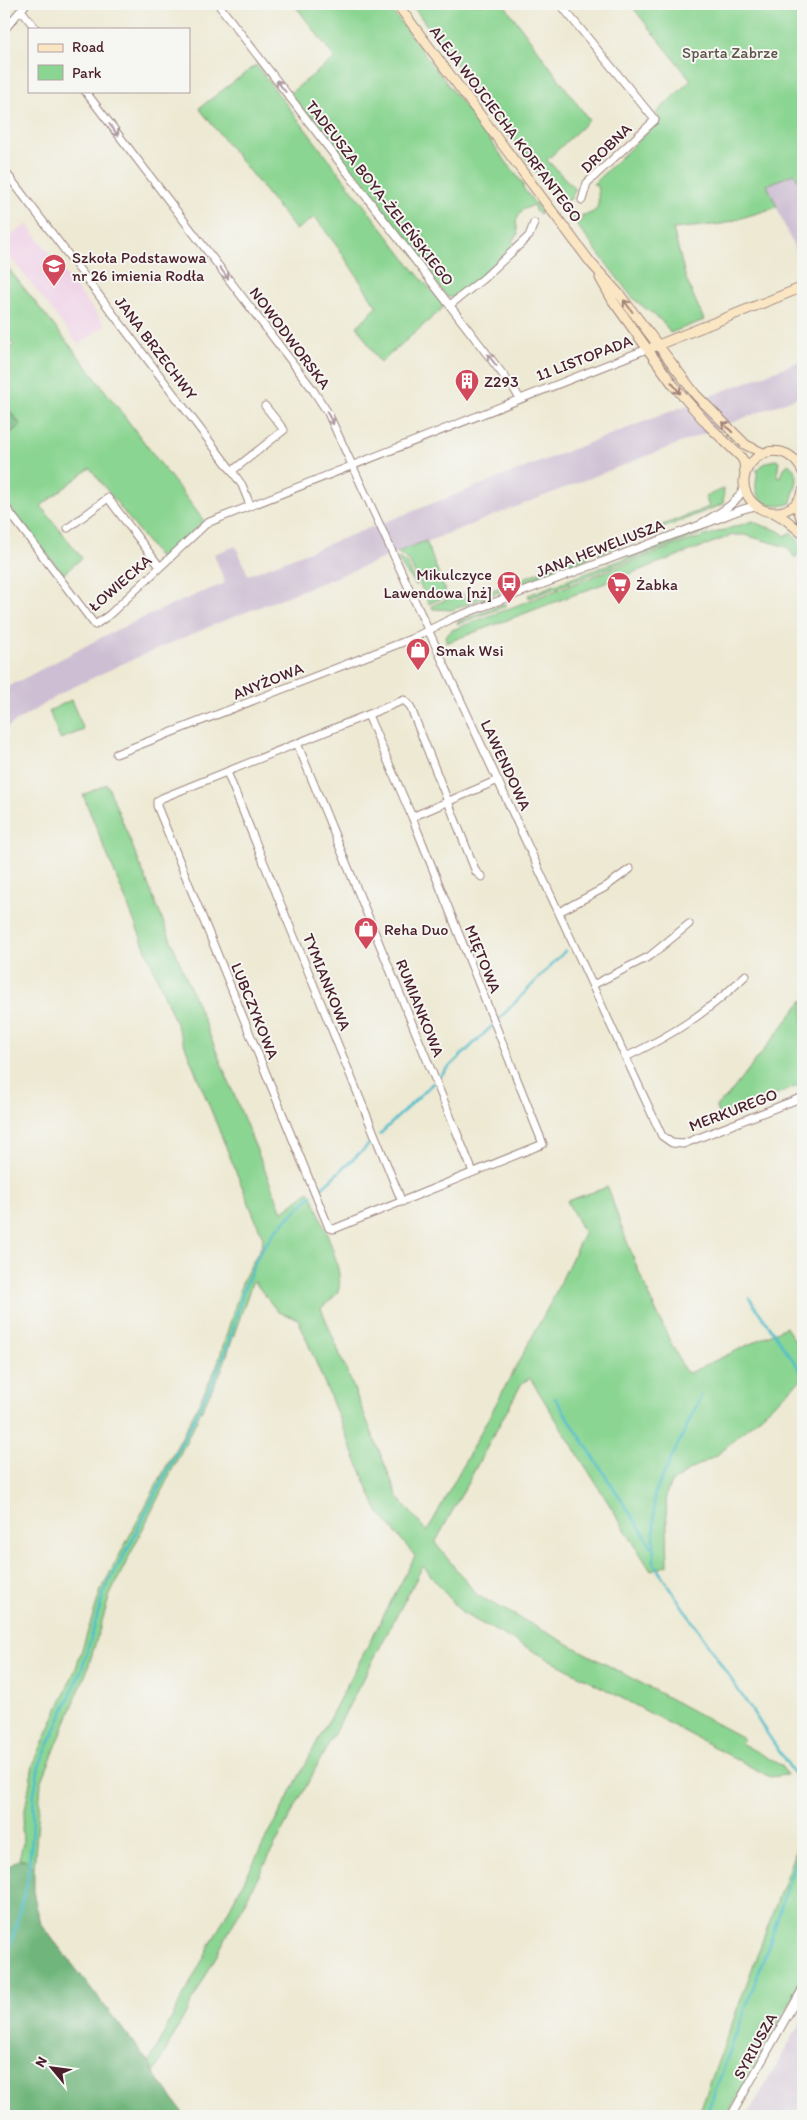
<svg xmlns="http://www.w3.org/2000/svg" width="807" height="2120" viewBox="0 0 807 2120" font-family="Itim,sans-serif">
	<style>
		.built { fill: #efd0e7 }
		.industrial { fill: #cdbed3 }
		.green { fill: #8bd592; stroke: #6a7a5e }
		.forest { fill: #70b67c; stroke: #5d6a54 }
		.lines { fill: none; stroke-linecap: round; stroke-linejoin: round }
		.stream { stroke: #51bdcb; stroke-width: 2.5 }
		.street-casing { stroke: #9c847f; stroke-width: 9 }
		.secondary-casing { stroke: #9c847f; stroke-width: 11 }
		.street { stroke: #fff; stroke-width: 7 }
		.secondary { stroke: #fbe6c4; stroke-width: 9 }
		.oneway { stroke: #ae9aa0 }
		.oneway2 { stroke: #a28278 }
		.labels { text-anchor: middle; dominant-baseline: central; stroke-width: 4; stroke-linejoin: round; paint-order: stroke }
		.park-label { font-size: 16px; fill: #5e564a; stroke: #f6f6f2 }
		.street-label { font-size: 16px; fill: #4a1f2b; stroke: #f6f6f2 }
		.poi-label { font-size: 16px; fill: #4a1f2b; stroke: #f6f6f2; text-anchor: start }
	</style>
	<rect width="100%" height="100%" fill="#f6f6f2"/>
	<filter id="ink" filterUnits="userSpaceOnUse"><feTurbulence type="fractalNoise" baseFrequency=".02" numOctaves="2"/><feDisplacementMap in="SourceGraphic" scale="10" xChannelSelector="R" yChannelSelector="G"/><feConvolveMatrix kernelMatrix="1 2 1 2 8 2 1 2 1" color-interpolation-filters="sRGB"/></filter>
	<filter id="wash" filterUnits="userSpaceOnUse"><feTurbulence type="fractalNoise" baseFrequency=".0096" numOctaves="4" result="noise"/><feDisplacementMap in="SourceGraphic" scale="20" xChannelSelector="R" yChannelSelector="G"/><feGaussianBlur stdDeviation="1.12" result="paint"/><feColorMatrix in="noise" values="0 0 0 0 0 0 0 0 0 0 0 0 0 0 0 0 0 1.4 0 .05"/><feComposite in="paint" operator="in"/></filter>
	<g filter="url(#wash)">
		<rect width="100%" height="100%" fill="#ede9d3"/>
		<path class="built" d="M27,224L105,325L79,345L4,249V242Z"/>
		<path class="industrial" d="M795,173L803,193V252L797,254L767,185Z
			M803,360V395L218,623L122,664L67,690L4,729V689L110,633L169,606L225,583L214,554L236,546L248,575Z
			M803,2018V2116H747L772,2073Z"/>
		<path class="green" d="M294,4H387L523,184V188L541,211L540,214L535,211L534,205L522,210L516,221L518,234L512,241L515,244L457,297H447L290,93L335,58Z
			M411,4H504L589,120L547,160L575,189L571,199L565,201L571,210L579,215V219L574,222Z
			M630,4H803V184L800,186L795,173L767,185L777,207L722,224L673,229L686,279L704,320L670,333C662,316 644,310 631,296L576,224L582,220V215C602,214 599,200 597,186L593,184L660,120L656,113L691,80Z
			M256,65L413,269L443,304L442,309L380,363L357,326L377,307L339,249L315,217L296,230L199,108Z
			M4,263L87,367L204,521L161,560L90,468L41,506L82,558L63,574L4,500V438L20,425L4,403V353L14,345L4,332Z
			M775,460L779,461L777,476L781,477L784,468L788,464C805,476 793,488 791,503C778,509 759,506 756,489C755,482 758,476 757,469L767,462Z
			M724,489L723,504L598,554V550L709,507L705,496Z
			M753,521C765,529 775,526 785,536L791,532L803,546V559L798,554L795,558L787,547L745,535H733L446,643V636L452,630L673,546Z
			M706,528L708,531L529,598L528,595Z
			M426,541L447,596L429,604L409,561L397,552Z
			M586,554L589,558L452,610L433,609L431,606L462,593L466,602L475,599L477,596Z
			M398,558L407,563L417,586L402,567Z
			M505,603L506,606L458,624L457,622Z
			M71,700L84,730L60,739L49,711Z
			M107,784L282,1212L309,1191L314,1200C321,1220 346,1273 338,1291C335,1297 326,1304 321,1308L398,1497L427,1532L553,1298L584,1233L567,1201L608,1187C628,1251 655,1312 685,1371L689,1373L786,1327L803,1354V1378L716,1456L691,1469L671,1483L666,1494L668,1565L651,1571L530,1378L522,1383L435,1543L477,1595L743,1738L741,1743L782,1766L787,1775L770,1777L462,1613L423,1566L154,2073L149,2063L166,2029L415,1556L377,1510L298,1319L278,1312L253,1280L222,1369L110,1595L87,1671L41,1783L34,1868L27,1861L19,1859L23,1843L22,1827L33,1765L76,1668L101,1590L184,1433L217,1366L243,1280L262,1245L263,1238L83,795Z
			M803,1000V1084L719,1116L716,1106L727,1097Z
			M803,1824V1980L727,2116H698L801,1836Z"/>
		<path class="forest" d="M4,403L21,425L4,438Z
			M19,1859L27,1861L34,1868V1897L41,1924L149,2063L154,2073L185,2116H4V1870Z"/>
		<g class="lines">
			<path class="stream" d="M498,1020L565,951
				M439,1077L492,1026
				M380,1134L433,1083
				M318,1191L373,1141
				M749,1298L803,1374
				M702,1394L654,1495V1564L803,1787
				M555,1398L654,1550
				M4,2036L6,1964L27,1883L32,1838L34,1793L39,1766L82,1669L105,1589L128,1548L214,1379L228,1345L245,1286L259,1254L275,1231L312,1195
				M706,2116L771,1939L803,1837"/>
		</g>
	</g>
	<g filter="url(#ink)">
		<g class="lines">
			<defs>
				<path id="street" d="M218,4L514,389L520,399
					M560,4L655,120L587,183L582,200
					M21,10L36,29
					M4,30L26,4
					M85,91L311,387L328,413L662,1136L672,1143L683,1144L803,1097
					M4,170L232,471L242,485L250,505
					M450,305L484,278L529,236L534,223
					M232,471L284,430L265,406
					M4,505L95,625L109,615L207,523L647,349
					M702,523C718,513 737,505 744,487
					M68,528L108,498L160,567
					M368,715L412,817L543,1144L334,1229L329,1228L157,806V801L162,798L404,700L410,706L476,872L482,877
					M297,743L473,1172
					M116,754L411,639L453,618L697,526C718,521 735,509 756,506
					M227,772L402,1202
					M412,817L498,780
					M559,912L604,888L630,869
					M593,985L650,956L689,924
					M626,1057C674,1034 707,1013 746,975
					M731,2116L803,1988"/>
				<path id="secondary" d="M397,4L591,263L620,295L696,395L746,445L763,453
					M600,278L613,301L674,386L708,425L741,457L744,462L745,475
					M653,347L803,287
					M803,472C779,424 722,470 753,503C759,509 768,513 777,512C790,511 799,503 803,491
					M798,501V510L803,523
					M773,512L785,519L803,534"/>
			</defs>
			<use href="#street" class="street-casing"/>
			<use href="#secondary" class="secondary-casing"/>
			<use href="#street" class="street"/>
			<use href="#secondary" class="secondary"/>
		</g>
		<defs><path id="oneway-shaft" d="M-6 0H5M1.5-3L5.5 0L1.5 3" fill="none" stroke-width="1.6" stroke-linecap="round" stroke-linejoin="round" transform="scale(1.25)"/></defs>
		<g class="oneway">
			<use href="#oneway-shaft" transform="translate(281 86) rotate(-128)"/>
			<use href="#oneway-shaft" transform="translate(114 130) rotate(52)"/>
			<use href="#oneway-shaft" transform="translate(224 273) rotate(53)"/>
			<use href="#oneway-shaft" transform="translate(492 360) rotate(-128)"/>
			<use href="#oneway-shaft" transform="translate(330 418) rotate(63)"/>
		</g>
		<g class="oneway2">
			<use href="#oneway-shaft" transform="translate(628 306) rotate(-127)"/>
			<use href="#oneway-shaft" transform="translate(676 388) rotate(52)"/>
			<use href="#oneway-shaft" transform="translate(727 427) rotate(-135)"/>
		</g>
	</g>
	<defs>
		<symbol id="school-pin" viewBox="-11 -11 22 30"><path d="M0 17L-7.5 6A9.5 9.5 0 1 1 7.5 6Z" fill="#d1495b" stroke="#f6f6f2"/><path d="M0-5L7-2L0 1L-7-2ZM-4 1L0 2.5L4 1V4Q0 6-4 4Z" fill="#fff"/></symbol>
		<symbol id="building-pin" viewBox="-11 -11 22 30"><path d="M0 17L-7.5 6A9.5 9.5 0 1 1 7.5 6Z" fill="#d1495b" stroke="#f6f6f2"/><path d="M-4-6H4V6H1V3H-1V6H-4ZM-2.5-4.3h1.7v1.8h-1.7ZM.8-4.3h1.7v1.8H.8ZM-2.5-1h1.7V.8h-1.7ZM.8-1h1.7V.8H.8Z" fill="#fff"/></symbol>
		<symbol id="bus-pin" viewBox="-11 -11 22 30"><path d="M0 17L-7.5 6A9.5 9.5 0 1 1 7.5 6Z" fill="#d1495b" stroke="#f6f6f2"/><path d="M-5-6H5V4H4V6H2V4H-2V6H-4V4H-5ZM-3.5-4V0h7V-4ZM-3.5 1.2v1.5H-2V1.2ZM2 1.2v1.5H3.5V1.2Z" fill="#fff"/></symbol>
		<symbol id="supermarket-pin" viewBox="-11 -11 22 30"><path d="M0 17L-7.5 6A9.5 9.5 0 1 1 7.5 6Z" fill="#d1495b" stroke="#f6f6f2"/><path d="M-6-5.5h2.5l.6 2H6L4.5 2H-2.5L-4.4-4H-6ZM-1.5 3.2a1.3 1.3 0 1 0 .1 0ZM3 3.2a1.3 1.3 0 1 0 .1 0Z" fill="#fff"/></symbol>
		<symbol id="shop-pin" viewBox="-11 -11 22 30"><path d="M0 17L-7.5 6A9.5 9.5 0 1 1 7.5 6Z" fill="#d1495b" stroke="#f6f6f2"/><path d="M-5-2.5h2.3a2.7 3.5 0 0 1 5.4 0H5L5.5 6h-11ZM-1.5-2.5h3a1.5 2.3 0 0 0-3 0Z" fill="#fff"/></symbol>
	</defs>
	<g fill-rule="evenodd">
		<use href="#school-pin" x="40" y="252" width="28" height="38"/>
		<use href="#building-pin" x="453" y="367" width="28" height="38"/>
		<use href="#bus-pin" x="495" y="569" width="28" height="38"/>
		<use href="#supermarket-pin" x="605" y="570" width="28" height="38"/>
		<use href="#shop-pin" x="404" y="636" width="28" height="38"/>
		<use href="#shop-pin" x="352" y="915" width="28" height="38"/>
	</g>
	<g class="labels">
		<g class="park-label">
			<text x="730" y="52">Sparta Zabrze</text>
		</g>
		<g class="street-label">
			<text transform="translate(506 124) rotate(53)">ALEJA WOJCIECHA KORFANTEGO</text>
			<text transform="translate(606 148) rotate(-44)">DROBNA</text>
			<text transform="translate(380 193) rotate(52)">TADEUSZA BOYA-ŻELEŃSKIEGO</text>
			<text transform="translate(290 338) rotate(53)">NOWODWORSKA</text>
			<text transform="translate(156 348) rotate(53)">JANA BRZECHWY</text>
			<text transform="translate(584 358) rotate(-21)">11 LISTOPADA</text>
			<text transform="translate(600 548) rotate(-21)">JANA HEWELIUSZA</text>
			<text transform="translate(120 583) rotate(-41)">ŁOWIECKA</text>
			<text transform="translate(268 681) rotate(-22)">ANYŻOWA</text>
			<text transform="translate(506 765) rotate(65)">LAWENDOWA</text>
			<text transform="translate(483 959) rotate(68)">MIĘTOWA</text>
			<text transform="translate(327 982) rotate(68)">TYMIANKOWA</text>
			<text transform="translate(420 1008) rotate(68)">RUMIANKOWA</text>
			<text transform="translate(255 1011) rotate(68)">LUBCZYKOWA</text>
			<text transform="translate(733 1110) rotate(-21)">MERKUREGO</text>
			<text transform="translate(755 2046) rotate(-61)">SYRIUSZA</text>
		</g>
		<g class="poi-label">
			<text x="72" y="257">Szkoła Podstawowa<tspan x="72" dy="18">nr 26 imienia Rodła</tspan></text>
			<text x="484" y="381">Z293</text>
			<text x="492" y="574" text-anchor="end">Mikulczyce<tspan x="492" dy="18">Lawendowa [nż]</tspan></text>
			<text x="636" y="584">Żabka</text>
			<text x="436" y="650">Smak Wsi</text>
			<text x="384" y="929">Reha Duo</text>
		</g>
	</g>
	<rect width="807" height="2120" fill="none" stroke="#f6f6f2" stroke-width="20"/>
	<rect x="28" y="28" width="162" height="65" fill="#f6f6f2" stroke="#b1a0a2"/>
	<rect x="38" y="44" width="25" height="8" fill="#fbe6c4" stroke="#b1a0a2"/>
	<text x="72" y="52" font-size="15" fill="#4a1f2b">Road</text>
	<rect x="38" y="65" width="25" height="15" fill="#8bd592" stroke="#b1a0a2"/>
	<text x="72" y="78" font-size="15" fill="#4a1f2b">Park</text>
	<g transform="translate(52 2068) rotate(299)" stroke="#f6f6f2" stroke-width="4" paint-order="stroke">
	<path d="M0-4L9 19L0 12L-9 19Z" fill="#4a1f2b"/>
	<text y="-8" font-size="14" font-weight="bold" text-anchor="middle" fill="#4a1f2b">N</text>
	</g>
</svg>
